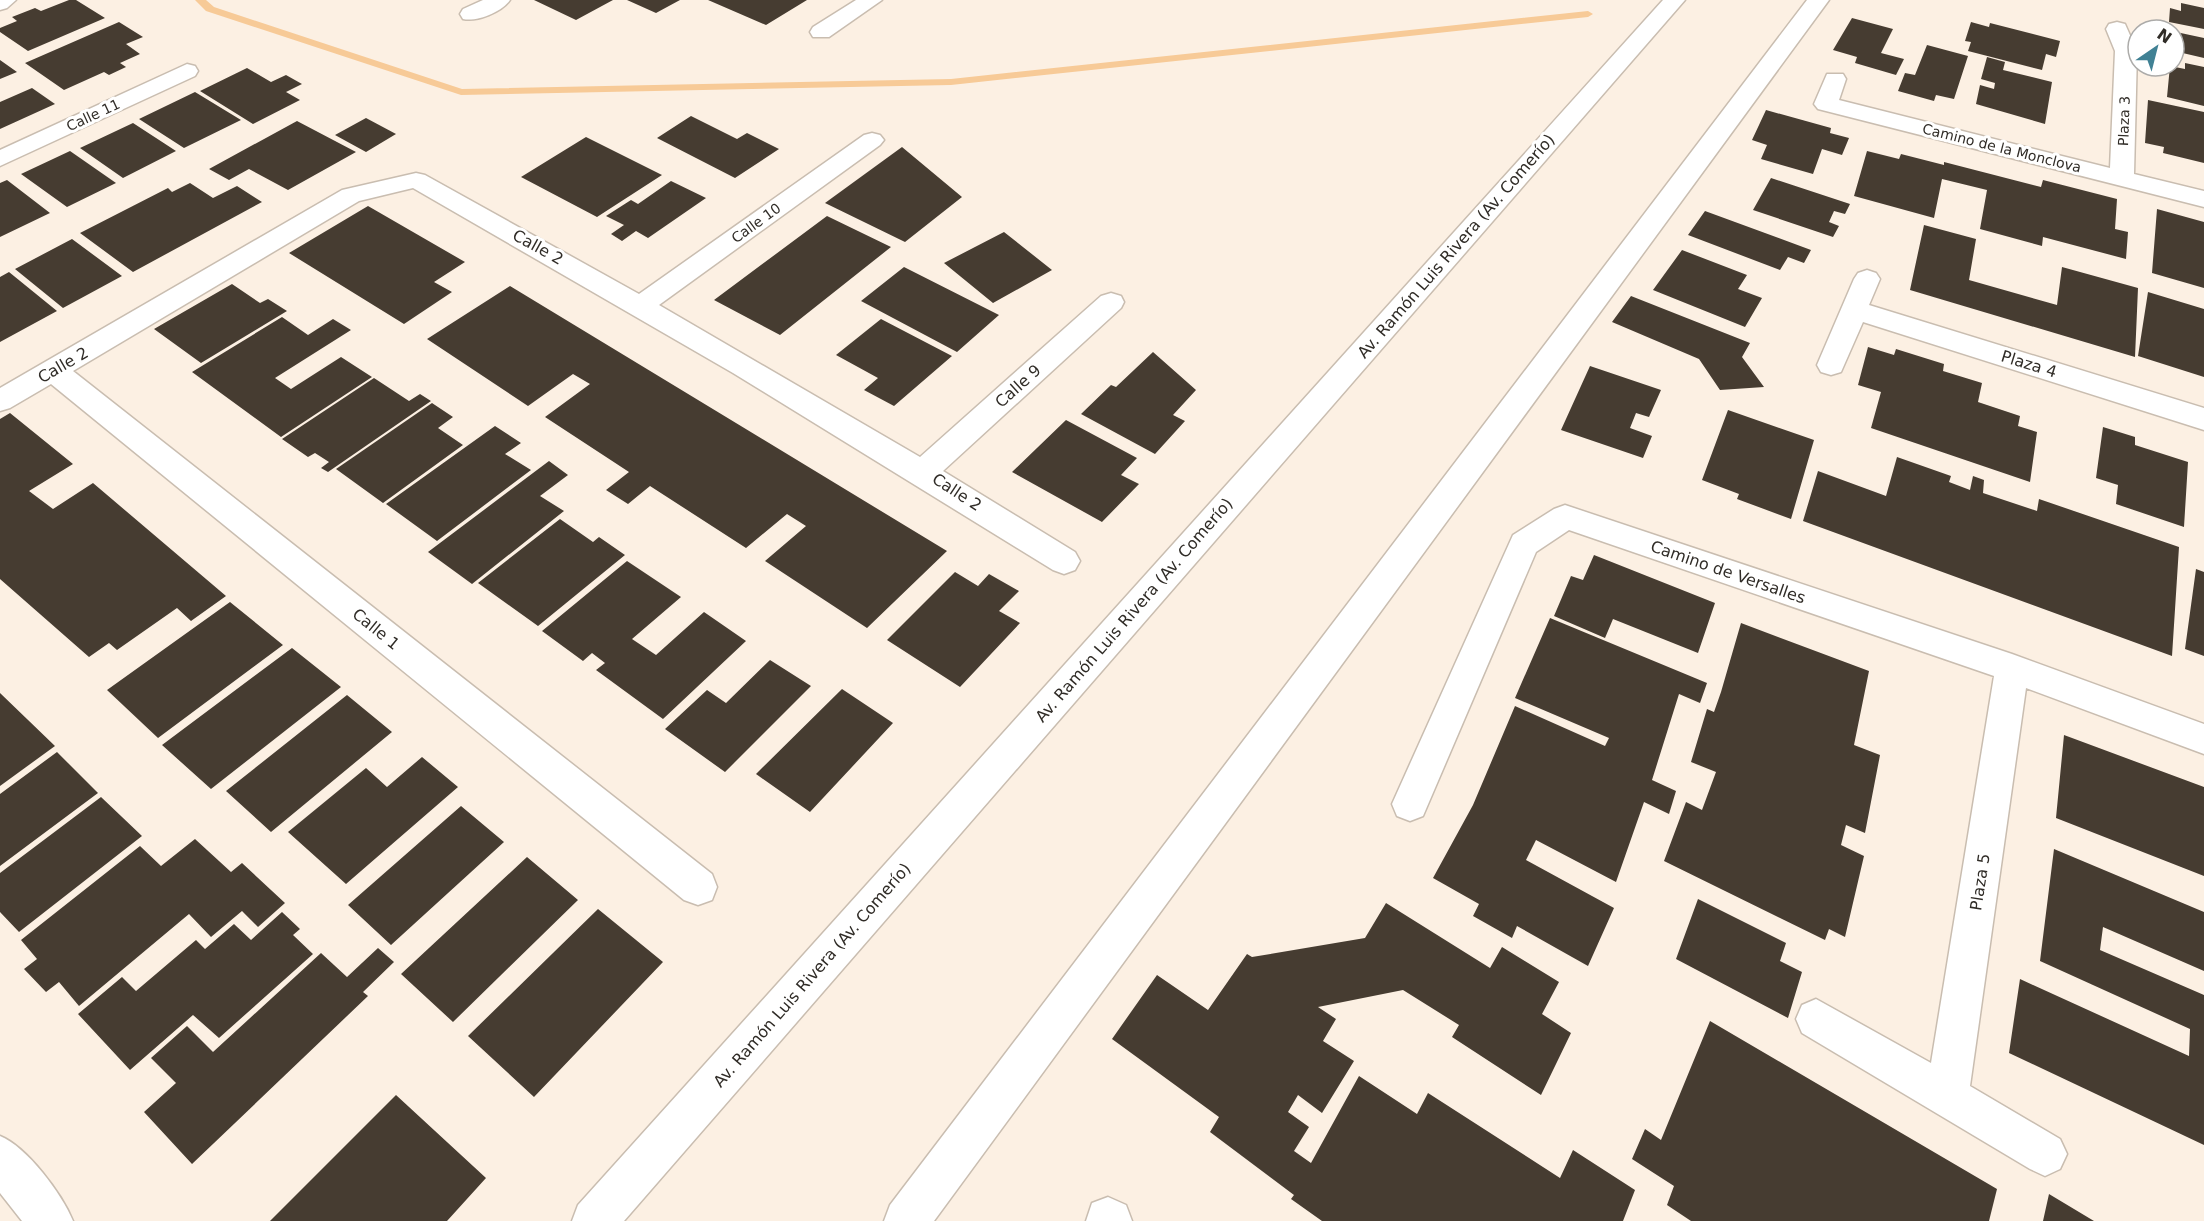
<svg xmlns="http://www.w3.org/2000/svg" width="2204" height="1221" viewBox="0 0 2204 1221" font-family="'DejaVu Sans',sans-serif">
	<style>
		.lines { fill: none; stroke-linecap: round; stroke-linejoin: round }
		.stream { fill: #f7ca97; fill-rule: evenodd }
		.building { fill: #463c31 }
		.minor-casing { stroke: #c9bdb0; stroke-width: 3 }
		.major-casing { stroke: #c9bdb0; stroke-width: 3 }
		.minor { fill: #fff; fill-rule: evenodd }
		.major { fill: #fff; fill-rule: evenodd }
		.labels { text-anchor: middle; dominant-baseline: central; stroke-width: 6; stroke-linejoin: round; paint-order: stroke }
		.far-street-label { font-size: 14px; fill: #302c27; stroke: #fff }
		.street-label { font-size: 16px; fill: #302c27; stroke: #fff }
	</style>
	<rect width="100%" height="100%" fill="#fcf0e3"/>
	<g class="lines">
		<path class="stream" d="M195,0H206L214,7L462,89L951,79L1588,11L1593,14L1588,17L951,85L461,95L206,11Z"/>
	</g>
	<path class="building" d="M69,0H76L105,18L28,51L0,32V28L17,21L12,17L35,8L41,11Z
		M534,0H613L576,20Z
		M627,0H680L656,13Z
		M708,0H807L766,25Z
		M2181,3L2204,8V29L2169,22L2170,8L2181,11Z
		M1852,18L1893,29L1881,53L1904,59L1896,75L1855,63L1857,57L1833,50Z
		M119,22L143,37L126,44L140,54L120,63L126,67L109,75L104,72L64,90L25,63Z
		M1971,22L1989,27L1990,23L2060,41L2056,57L2046,54L2042,70L1968,51L1971,42L1965,41Z
		M2176,32L2204,38V58L2174,51Z
		M1927,45L1968,56L1954,99L1936,95L1934,101L1898,91L1905,73L1915,75Z
		M1987,57L2005,62L2003,70L2052,82L2045,124L1976,104L1980,85L1994,89L1995,83L1981,79Z
		M0,60L17,72L0,79Z
		M2185,63L2204,67V106L2167,97L2170,66L2185,69Z
		M247,68L271,82L286,75L302,84L286,92L300,100L253,124L200,91Z
		M32,88L55,104L0,129V102Z
		M195,92L241,120L184,148L139,119Z
		M2148,100L2204,112V163L2163,153L2164,147L2145,143Z
		M1766,110L1831,128L1830,133L1849,138L1842,155L1822,149L1813,174L1761,159L1767,145L1752,140Z
		M691,116L737,139L747,133L779,149L735,178L657,138Z
		M366,118L396,134L366,152L335,135Z
		M297,121L356,152L288,190L249,169L229,180L209,169Z
		M133,123L176,151L123,178L80,148Z
		M586,137L662,175L597,217L521,177Z
		M902,147L962,197L905,242L825,203Z
		M70,151L116,183L67,207L21,174Z
		M1867,151L1899,159L1901,154L1944,165V162L2041,187L2043,180L2117,199L2115,229L2128,232L2126,259L2043,237L2042,246L1980,229L1987,190L1942,179L1934,218L1854,196Z
		M1771,178L1850,204L1845,214L1834,211L1829,222L1839,226L1833,237L1753,210Z
		M7,180L50,213L0,237V183Z
		M671,181L706,198L648,238L636,231L622,241L611,234L624,225L606,216L631,200L638,204Z
		M190,183L213,198L237,186L262,202L133,272L80,233L168,188L172,192Z
		M368,206L465,262L434,282L452,292L404,324L289,253Z
		M2157,209L2204,222V288L2152,273Z
		M1705,211L1811,250L1804,263L1788,257L1780,270L1688,235Z
		M827,216L891,247L780,335L714,300Z
		M1924,225L1976,239L1969,280L2057,305L2062,267L2138,288L2135,357L1910,290Z
		M1004,232L1052,270L993,303L944,263Z
		M72,239L122,276L63,308L15,269Z
		M1682,250L1747,275L1738,289L1762,298L1745,327L1653,290Z
		M904,267L999,315L957,352L861,301Z
		M9,272L57,311L0,342V277Z
		M232,284L260,303L268,299L287,311L201,363L154,329Z
		M510,286L947,551L867,628L765,561L806,526L787,514L746,548L650,486L628,504L606,490L629,472L545,417L590,384L573,374L528,406L427,339Z
		M2148,292L2204,309V377L2138,356Z
		M1631,296L1750,343L1742,357L1764,387L1720,390L1699,359L1612,322Z
		M282,317L308,335L333,319L351,330L275,378L291,389L341,357L372,377L281,437L192,372Z
		M881,319L952,356L894,406L864,390L878,378L836,355Z
		M1868,347L1894,355L1896,349L1944,364L1943,371L1982,383L1978,402L2020,416L2018,426L2037,432L2030,482L1871,428L1881,392L1858,385Z
		M1153,352L1196,390L1173,415L1185,421L1155,454L1081,414L1111,385L1116,387Z
		M1590,366L1661,390L1649,417L1636,413L1630,428L1652,436L1643,458L1561,430Z
		M374,378L409,401L420,394L431,401L328,472L321,468L329,462L315,453L308,457L282,439Z
		M432,403L453,417L438,428L463,445L383,503L336,469Z
		M1728,410L1814,440L1791,519L1737,499L1739,494L1702,480Z
		M10,413L73,464L29,491L53,509L93,483L226,596L191,621L177,608L117,650L109,643L89,657L0,579V419Z
		M1066,420L1137,458L1121,475L1139,484L1102,522L1012,472Z
		M495,426L521,443L505,454L531,470L437,541L386,504Z
		M2103,427L2135,437V445L2188,462L2184,527L2116,504L2118,485L2096,478Z
		M1897,457L1951,476L1949,482L1970,490L1973,476L1984,480L1983,493L2037,511L2039,499L2179,547L2172,656L1803,521L1818,471L1886,496Z
		M549,461L568,475L540,496L564,511L472,584L428,552Z
		M560,519L593,542L599,537L625,555L538,626L478,583Z
		M1594,555L1715,603L1698,653L1613,619L1605,638L1554,616L1571,576L1583,580Z
		M627,561L681,597L632,639L656,655L704,612L746,641L663,719L596,670L605,663L592,653L583,661L542,631Z
		M2196,569L2204,572V656L2185,649Z
		M955,572L978,586L989,574L1019,591L999,611L1020,623L960,687L887,640Z
		M230,602L283,645L158,738L107,690Z
		M1550,618L1707,683L1700,703L1679,694L1652,780L1676,791L1669,814L1644,802L1616,882L1536,840L1526,860L1614,908L1588,966L1517,926L1512,938L1473,916L1479,904L1433,878L1473,805L1515,706L1605,746L1609,738L1515,698Z
		M1741,623L1869,671L1854,745L1880,755L1865,833L1846,825L1841,845L1864,856L1845,937L1829,929L1825,940L1664,861L1686,802L1702,810L1716,772L1691,762L1707,709L1714,712L1721,692Z
		M292,648L341,687L211,789L162,745Z
		M770,660L811,686L725,772L665,729L707,690L726,703Z
		M842,689L893,723L810,812L756,774Z
		M0,693L55,746L0,786Z
		M347,695L392,732L271,832L226,791Z
		M2064,735L2204,787V876L2056,818Z
		M57,752L98,793L0,866V794Z
		M422,757L458,787L346,884L288,832L366,768L387,787Z
		M101,797L142,836L19,932L0,912V873Z
		M461,806L504,842L391,945L348,905Z
		M195,839L231,872L242,863L285,903L258,927L242,911L211,937L189,914L79,1006L59,982L46,992L24,969L37,959L21,940L140,846L161,866Z
		M2054,849L2204,912V971L2103,927L2100,950L2204,995V1145L2009,1053L2020,979L2189,1056L2190,1029L2040,961Z
		M527,857L578,900L453,1022L401,974Z
		M1698,899L1786,943L1780,961L1802,972L1788,1018L1676,959Z
		M1386,903L1490,968L1502,947L1559,982L1542,1014L1571,1033L1541,1095L1452,1037L1459,1025L1403,990L1318,1007L1336,1019L1323,1041L1354,1061L1322,1113L1298,1095L1288,1112L1309,1127L1294,1151L1311,1163L1359,1076L1417,1114L1428,1093L1560,1178L1573,1150L1635,1190L1623,1221H1322L1291,1199L1294,1195L1210,1132L1219,1117L1112,1039L1157,975L1208,1010L1247,954L1252,957L1365,938Z
		M598,909L663,962L534,1097L468,1036Z
		M282,912L300,929L293,935L313,954L219,1038L193,1015L130,1070L78,1014L122,977L136,991L196,940L205,949L234,924L251,940Z
		M378,948L394,962L363,992L368,996L192,1164L144,1112L176,1083L151,1058L187,1026L213,1052L321,953L347,977Z
		M1710,1021L1997,1189L1989,1221H1691L1667,1205L1674,1186L1632,1159L1645,1129L1661,1140Z
		M396,1095L486,1178L447,1221H270Z
		M2049,1194L2094,1221H2043Z"/>
	<g class="lines">
		<defs>
			<path id="minor" d="M0,0H16L7,8L0,10Z
				M483,0H510C502,12 477,22 463,19L460,14L463,9Z
				M856,0H882L829,37H813L810,32L813,27Z
				M2117,22L2125,24L2137,51L2134,174L2204,191V207L1818,109L1814,104L1827,74H1843L1846,79L1839,100L2110,168L2115,51L2106,29L2109,24Z
				M187,64L195,66L198,71L195,76L0,166V150Z
				M872,133L880,135L884,140L880,145L659,305L920,457L1101,296L1111,293L1121,296L1124,302L1121,308L943,471L1075,552L1080,561L1075,570L1064,574L1053,570L733,373L413,188L359,201L73,371L712,874L717,887L712,900L698,905L684,900L51,384L10,408L0,411V388L342,190L416,173L425,175L639,294L864,135Z
				M1867,270L1876,273L1880,279L1869,305L2204,408V430L1863,322L1841,372L1831,375L1821,372L1817,365L1854,279L1858,273Z
				M1565,505L2012,654L2204,724V754L2026,688L1970,1086L2060,1139L2067,1154L2060,1169L2045,1176L2030,1169L1802,1033L1796,1019L1802,1005L1816,999L1931,1063L1994,676L1569,530L1536,552L1423,816L1410,821L1397,816L1392,804L1513,535L1554,509Z
				M0,1136C27,1147 62,1194 73,1221H22L0,1193Z
				M1108,1197L1126,1205L1132,1221H1086L1092,1203Z"/>
			<path id="major" d="M1663,0H1685L624,1221H572L578,1205Z
				M1807,0H1829L934,1221H884L890,1205Z"/>
		</defs>
		<use href="#minor" class="minor-casing"/>
		<use href="#major" class="major-casing"/>
		<use href="#minor" class="minor"/>
		<use href="#major" class="major"/>
	</g>
	<g class="labels">
		<g class="far-street-label">
			<text transform="translate(93 115) rotate(-25)">Calle 11</text>
			<text transform="translate(2124 121) rotate(-88)">Plaza 3</text>
			<text transform="translate(2002 148) rotate(14)">Camino de la Monclova</text>
			<text transform="translate(756 223) rotate(-36)">Calle 10</text>
		</g>
		<g class="street-label">
			<text transform="translate(1456 246) rotate(-49)">Av. Ramón Luis Rivera (Av. Comerío)</text>
			<text transform="translate(538 247) rotate(29)">Calle 2</text>
			<text transform="translate(2029 364) rotate(17)">Plaza 4</text>
			<text transform="translate(63 365) rotate(-30)">Calle 2</text>
			<text transform="translate(1018 386) rotate(-42)">Calle 9</text>
			<text transform="translate(957 492) rotate(33)">Calle 2</text>
			<text transform="translate(1728 572) rotate(19)">Camino de Versalles</text>
			<text transform="translate(1134 610) rotate(-49)">Av. Ramón Luis Rivera (Av. Comerío)</text>
			<text transform="translate(376 629) rotate(39)">Calle 1</text>
			<text transform="translate(1980 882) rotate(-81)">Plaza 5</text>
			<text transform="translate(812 975) rotate(-49)">Av. Ramón Luis Rivera (Av. Comerío)</text>
		</g>
	</g>
	<g transform="translate(2156 48) rotate(35)"><circle r="28" fill="#ffffff" stroke="#acaba9" stroke-width="1.5"/>
	<path d="M0-4.5L10 22L0 15L-10 22Z" fill="#408194"/>
	<text y="-9" font-size="16" font-weight="bold" text-anchor="middle" fill="#302c27">N</text>
	</g>
</svg>
